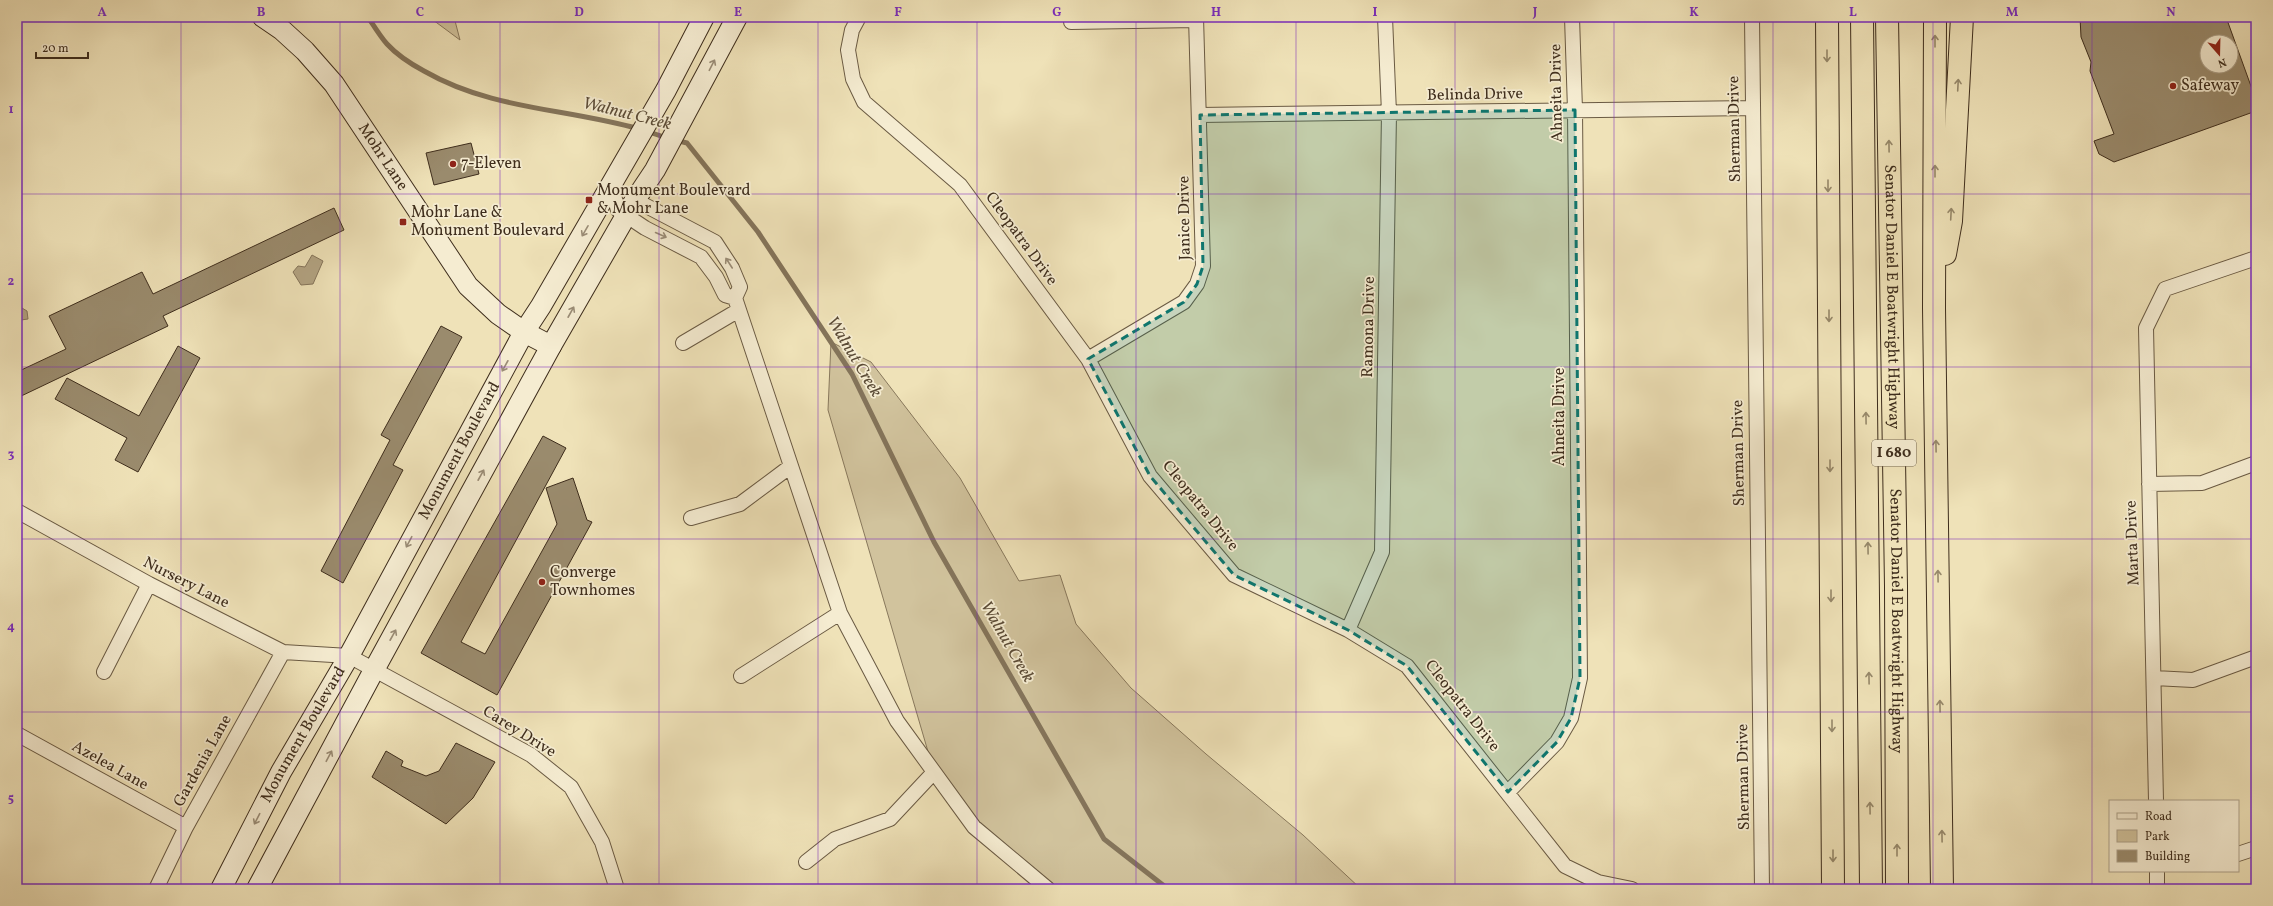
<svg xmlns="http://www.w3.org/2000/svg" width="2273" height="906" viewBox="0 0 2273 906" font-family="Vollkorn,serif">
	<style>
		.green { fill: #d1c39d; stroke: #88785c }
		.water { fill: #b3a483; stroke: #84745a }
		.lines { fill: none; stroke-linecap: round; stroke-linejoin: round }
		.stream { stroke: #84745a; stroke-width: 5 }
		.building { fill: #9a8b6d; stroke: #3e2d1c; fill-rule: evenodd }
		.street-casing { stroke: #6a5a43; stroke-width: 16 }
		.secondary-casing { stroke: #3e2d1c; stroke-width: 22 }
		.highway-casing { stroke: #3e2d1c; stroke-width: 24 }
		.street { stroke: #f5ecd1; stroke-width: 14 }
		.secondary { stroke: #f5ecd1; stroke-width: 20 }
		.highway { stroke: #efe2b8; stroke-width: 22 }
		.oneway { stroke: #96886a }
		.oneway2 { stroke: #9a8c76 }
		.marked { fill: #0f766e; fill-opacity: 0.2; stroke: #0f766e; stroke-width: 3; stroke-dasharray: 8 5; stroke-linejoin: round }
		.grid { fill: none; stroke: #7b2cbf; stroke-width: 1; stroke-opacity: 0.55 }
		.poi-dot { fill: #8f2418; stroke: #f5ecd1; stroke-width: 1.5 }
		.labels { text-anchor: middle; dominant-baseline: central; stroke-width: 3.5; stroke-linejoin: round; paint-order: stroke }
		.shield { fill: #f5ecd1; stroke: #756652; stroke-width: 1 }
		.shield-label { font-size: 15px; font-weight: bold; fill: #3e2d1c }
		.poi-label { font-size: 16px; fill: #3e2d1c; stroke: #f5ecd1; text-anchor: start }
		.street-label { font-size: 16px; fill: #3e2d1c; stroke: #f5ecd1 }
		.water-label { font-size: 17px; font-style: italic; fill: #5b4b36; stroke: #f5ecd1 }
		.neatline { fill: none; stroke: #7b2cbf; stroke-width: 1.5 }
		.grid-label { font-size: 13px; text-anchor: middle; font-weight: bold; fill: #7b2cbf }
	</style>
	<rect width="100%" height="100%" fill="#efe2b8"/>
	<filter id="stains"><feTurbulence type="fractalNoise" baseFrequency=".005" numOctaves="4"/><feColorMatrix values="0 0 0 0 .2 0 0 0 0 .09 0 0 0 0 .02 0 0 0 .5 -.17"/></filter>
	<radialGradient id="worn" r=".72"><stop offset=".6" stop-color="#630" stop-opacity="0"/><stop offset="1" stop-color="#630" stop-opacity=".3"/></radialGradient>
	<path class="green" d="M429,17H454L460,40Z
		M831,342L871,362L960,478L1019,581L1060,575L1076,624L1131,688L1206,754L1303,835L1361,889H1048L974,827L934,772L828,410Z"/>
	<path class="water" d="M312,255L323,261L313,284L301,285L293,272L298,266L305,267Z
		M17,305L27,311L28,319L21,320L17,318Z"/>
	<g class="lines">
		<path class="stream" d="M368,17C374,26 380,36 387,44C397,55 411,64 424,71C492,110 565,108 639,129
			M646,131L667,138
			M675,140L687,143L758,232L852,374L934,542L1104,839L1168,889"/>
	</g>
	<path class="building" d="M2080,17H2226L2256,100V111L2114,162L2099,154L2094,141L2114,134L2090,71L2091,62L2081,37ZM2207,42H2231V66H2207Z
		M471,143L479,174L434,185L426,153Z
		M334,208L344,230L163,316L168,326L17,398V372L66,349L49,316L142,272L153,294Z
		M441,326L462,337L393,465L403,470L343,583L321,571L390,440L381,435Z
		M178,346L200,358L138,472L115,460L127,438L55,399L67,378L139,416Z
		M543,436L566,448L461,642L485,654L557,524L546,488L573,478L587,520L592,522L497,695L421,653Z
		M456,743L495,762L473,798L446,824L372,777L386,751L403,761L401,766L426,776L439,771Z"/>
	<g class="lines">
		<defs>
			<path id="street" d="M859,17L852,30L848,50L853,79L864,102L960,185L1088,359L1150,476L1234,575L1348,630L1407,666L1565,866L1598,882L1632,889
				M1752,17L1762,889
				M1071,22L1196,20
				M1200,115L1752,108
				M611,185L618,210L645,228L701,257L716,277L725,295L735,298
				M635,200L715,242L732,268L740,287L735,298L840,613L897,721L974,827L1048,889
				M683,343L739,310
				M1088,359L1184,302L1197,284L1203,266L1196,17
				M2149,484L2202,483L2256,463
				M17,511L149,584L283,652L349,656L531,755L571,787L602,842L617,889
				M691,518L740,504L791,466
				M1348,630L1382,552L1389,113L1385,17
				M104,672L149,584
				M741,676L840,613
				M2154,678L2193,680L2256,657
				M17,734L186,827
				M1508,792L1557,742L1571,718L1580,678L1575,110L1572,17
				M2156,801L2146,328L2165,289L2256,258
				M2238,854L2256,848
				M806,862L835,839L890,819L934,772
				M2157,871V889
				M156,889L186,827L283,652"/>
			<g id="secondary">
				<path id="s1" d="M263,17L282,30L305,51L334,84L468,286L498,314L524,332L551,346"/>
				<path id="s2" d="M221,889L281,772L349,656L524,332L541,306L666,90L704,17"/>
				<path d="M257,889L374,670L551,346L635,200L655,170L737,17"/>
			</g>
			<g id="highway">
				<path d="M1827,17L1833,889"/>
				<path d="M1862,17L1871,889"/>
				<path id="s3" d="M1887,17L1896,586L1897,889"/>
				<path d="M1935,17L1934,308L1942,889"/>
				<path d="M1945,254L1951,221L1962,17"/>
			</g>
		</defs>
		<use href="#street" class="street-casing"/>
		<use href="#secondary" class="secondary-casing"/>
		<use href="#highway" class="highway-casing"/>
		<use href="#street" class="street"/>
		<use href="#secondary" class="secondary"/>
		<use href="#highway" class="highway"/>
	</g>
	<defs><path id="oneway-shaft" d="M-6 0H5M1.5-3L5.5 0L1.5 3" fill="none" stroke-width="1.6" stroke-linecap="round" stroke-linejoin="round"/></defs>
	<g class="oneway">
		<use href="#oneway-shaft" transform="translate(1935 41) rotate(-90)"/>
		<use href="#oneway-shaft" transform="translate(1827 56) rotate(90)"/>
		<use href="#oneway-shaft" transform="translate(1958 85) rotate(-87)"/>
		<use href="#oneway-shaft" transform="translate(1889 146) rotate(-91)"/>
		<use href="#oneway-shaft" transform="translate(1935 171) rotate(-90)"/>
		<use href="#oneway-shaft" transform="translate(1828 186) rotate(90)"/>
		<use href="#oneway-shaft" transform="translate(1951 214) rotate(-87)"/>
		<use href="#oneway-shaft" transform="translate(1829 316) rotate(90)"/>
		<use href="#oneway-shaft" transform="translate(1866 418) rotate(-91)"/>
		<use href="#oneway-shaft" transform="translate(1936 446) rotate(-91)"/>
		<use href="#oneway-shaft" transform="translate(1830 466) rotate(90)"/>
		<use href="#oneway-shaft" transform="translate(1868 548) rotate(-91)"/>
		<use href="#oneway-shaft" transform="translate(1938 576) rotate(-91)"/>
		<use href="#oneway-shaft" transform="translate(1831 596) rotate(90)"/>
		<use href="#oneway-shaft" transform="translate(1869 678) rotate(-91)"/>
		<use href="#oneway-shaft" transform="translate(1940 706) rotate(-91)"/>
		<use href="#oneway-shaft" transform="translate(1832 726) rotate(90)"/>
		<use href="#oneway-shaft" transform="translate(1870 808) rotate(-91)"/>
		<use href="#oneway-shaft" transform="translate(1942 836) rotate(-91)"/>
		<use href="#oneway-shaft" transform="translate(1897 850) rotate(-90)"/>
		<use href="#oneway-shaft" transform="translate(1833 856) rotate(90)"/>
	</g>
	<g class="oneway2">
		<use href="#oneway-shaft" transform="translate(712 65) rotate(-63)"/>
		<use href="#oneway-shaft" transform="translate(585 231) rotate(120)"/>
		<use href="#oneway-shaft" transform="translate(661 235) rotate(24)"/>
		<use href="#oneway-shaft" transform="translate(729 263) rotate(-123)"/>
		<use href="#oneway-shaft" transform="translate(571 312) rotate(-61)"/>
		<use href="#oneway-shaft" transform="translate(505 366) rotate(119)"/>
		<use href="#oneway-shaft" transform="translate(481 475) rotate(-61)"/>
		<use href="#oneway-shaft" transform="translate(409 542) rotate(118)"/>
		<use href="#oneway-shaft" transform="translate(393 635) rotate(-61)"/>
		<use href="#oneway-shaft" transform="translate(329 756) rotate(-62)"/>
		<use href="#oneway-shaft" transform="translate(257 819) rotate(117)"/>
	</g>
	<path class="marked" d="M1575,110L1580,678L1571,718L1557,742L1508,792L1407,666L1348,630L1234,575L1150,476L1088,359L1184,302L1197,284L1203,266L1200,115Z"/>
	<path class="grid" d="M181,17V889M340,17V889M500,17V889M659,17V889M818,17V889M977,17V889M1136,17V889M1296,17V889M1455,17V889M1614,17V889M1773,17V889M1933,17V889M2092,17V889M17,194H2256M17,367H2256M17,539H2256M17,712H2256"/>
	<g class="poi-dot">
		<circle cx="2173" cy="86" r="4"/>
		<circle cx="453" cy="164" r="4"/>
		<rect x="585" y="196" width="8" height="8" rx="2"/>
		<rect x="399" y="218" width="8" height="8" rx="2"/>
		<circle cx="542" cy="582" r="4"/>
	</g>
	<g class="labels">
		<rect class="shield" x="1872" y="440" width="44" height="26" rx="3"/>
		<g class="shield-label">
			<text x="1894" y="453">I 680</text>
		</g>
		<g class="poi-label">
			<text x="2181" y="86">Safeway</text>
			<text x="461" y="164">7-Eleven</text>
			<text x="597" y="191">Monument Boulevard<tspan x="597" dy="18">&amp; Mohr Lane</tspan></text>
			<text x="411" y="213">Mohr Lane &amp;<tspan x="411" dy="18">Monument Boulevard</tspan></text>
			<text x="550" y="573">Converge<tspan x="550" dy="18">Townhomes</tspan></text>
		</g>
		<g class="street-label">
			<text transform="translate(1557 93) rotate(-91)">Ahneita Drive</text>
			<text transform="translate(1475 95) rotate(-1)">Belinda Drive</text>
			<text transform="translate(1735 129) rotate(-91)">Sherman Drive</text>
			<text stroke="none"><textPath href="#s1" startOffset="186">Mohr Lane</textPath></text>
			<text transform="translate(1185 218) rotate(-91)">Janice Drive</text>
			<text transform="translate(1021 239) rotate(54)">Cleopatra Drive</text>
			<text stroke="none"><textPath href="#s3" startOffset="280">Senator Daniel E Boatwright Highway</textPath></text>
			<text transform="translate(1369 327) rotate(-89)">Ramona Drive</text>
			<text transform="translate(1560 417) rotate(-90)">Ahneita Drive</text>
			<text stroke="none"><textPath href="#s2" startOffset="499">Monument Boulevard</textPath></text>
			<text transform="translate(1739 453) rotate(-91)">Sherman Drive</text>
			<text transform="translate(1200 506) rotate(51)">Cleopatra Drive</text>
			<text transform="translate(2133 543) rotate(-92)">Marta Drive</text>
			<text transform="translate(186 583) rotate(27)">Nursery Lane</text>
			<text stroke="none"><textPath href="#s3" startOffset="604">Senator Daniel E Boatwright Highway</textPath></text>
			<text transform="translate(1462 706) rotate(52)">Cleopatra Drive</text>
			<text transform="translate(519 732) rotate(32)">Carey Drive</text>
			<text stroke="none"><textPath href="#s2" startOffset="175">Monument Boulevard</textPath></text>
			<text transform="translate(203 761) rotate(-61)">Gardenia Lane</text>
			<text transform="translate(110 766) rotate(29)">Azelea Lane</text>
			<text transform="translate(1744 777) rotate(-91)">Sherman Drive</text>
		</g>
		<g class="water-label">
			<text transform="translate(627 114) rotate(14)">Walnut Creek</text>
			<text transform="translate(854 357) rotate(59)">Walnut Creek</text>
			<text transform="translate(1007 642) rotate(60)">Walnut Creek</text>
		</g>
	</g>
	<rect width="2273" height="906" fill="none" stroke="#efe2b8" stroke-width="44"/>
	<rect x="2109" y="800" width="130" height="72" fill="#f5ecd1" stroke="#aca089"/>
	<rect x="2117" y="813" width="20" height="6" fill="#f5ecd1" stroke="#aca089"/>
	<text x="2145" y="820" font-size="12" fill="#3e2d1c">Road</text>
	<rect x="2117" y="830" width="20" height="12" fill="#d1c39d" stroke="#aca089"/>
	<text x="2145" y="840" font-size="12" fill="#3e2d1c">Park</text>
	<rect x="2117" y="850" width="20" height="12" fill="#9a8b6d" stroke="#aca089"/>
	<text x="2145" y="860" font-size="12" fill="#3e2d1c">Building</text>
	<g transform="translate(2219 54) rotate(160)"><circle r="19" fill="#f5ecd1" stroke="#aca089"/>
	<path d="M0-3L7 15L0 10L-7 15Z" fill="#8f2418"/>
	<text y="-6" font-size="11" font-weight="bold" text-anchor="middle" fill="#3e2d1c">N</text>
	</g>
	<path d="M36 52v6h52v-6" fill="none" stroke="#3e2d1c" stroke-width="2"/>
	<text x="42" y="52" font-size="12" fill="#3e2d1c" stroke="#f5ecd1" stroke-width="3" paint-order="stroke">20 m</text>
	<rect x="22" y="22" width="2229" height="862" class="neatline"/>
	<g class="grid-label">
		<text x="102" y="16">A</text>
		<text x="261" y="16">B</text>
		<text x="420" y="16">C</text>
		<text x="579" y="16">D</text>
		<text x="738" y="16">E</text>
		<text x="898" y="16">F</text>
		<text x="1057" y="16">G</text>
		<text x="1216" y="16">H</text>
		<text x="1375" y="16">I</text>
		<text x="1535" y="16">J</text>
		<text x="1694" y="16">K</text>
		<text x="1853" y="16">L</text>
		<text x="2012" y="16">M</text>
		<text x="2171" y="16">N</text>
		<text x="11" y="113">1</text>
		<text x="11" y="285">2</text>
		<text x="11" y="458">3</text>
		<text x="11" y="630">4</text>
		<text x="11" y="802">5</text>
	</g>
	<rect width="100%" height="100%" filter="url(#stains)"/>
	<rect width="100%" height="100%" fill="url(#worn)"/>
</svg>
